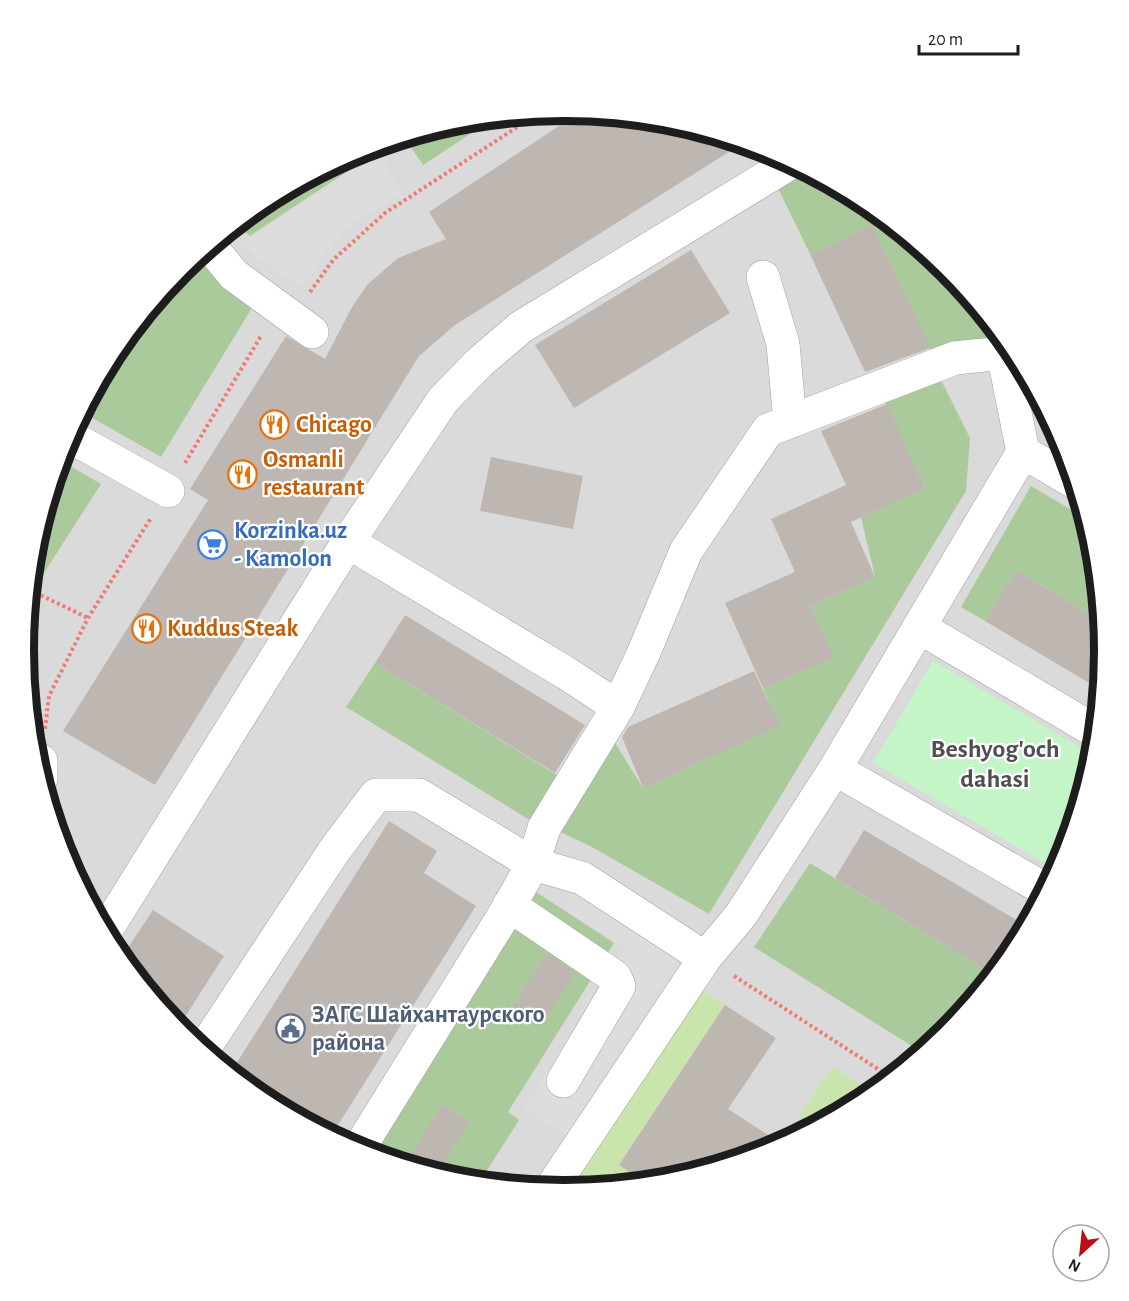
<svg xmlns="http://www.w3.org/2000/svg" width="1129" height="1301" viewBox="0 0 1129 1301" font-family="'Alegreya Sans',sans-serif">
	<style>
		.residential { fill: #dbdada }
		.grass { fill: #cae4ad }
		.forest { fill: #abca9c }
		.park { fill: #c4f5c6 }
		.parking { fill: #ddd }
		.building { fill: #beb6b1 }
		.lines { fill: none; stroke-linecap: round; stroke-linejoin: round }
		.minor-casing { stroke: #a1a1a1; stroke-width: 34 }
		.path { stroke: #ef7c74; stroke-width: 4; stroke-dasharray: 3 3; stroke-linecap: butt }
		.minor { stroke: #fff; stroke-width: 33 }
		.labels { text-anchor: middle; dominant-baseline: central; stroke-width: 4.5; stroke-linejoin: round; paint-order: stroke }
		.food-label { font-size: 24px; font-weight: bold; fill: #c56008; stroke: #fff; text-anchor: start }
		.shop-label { font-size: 24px; font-weight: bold; fill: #366cbe; stroke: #fff; text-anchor: start }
		.service-label { font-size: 24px; font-weight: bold; fill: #4e5e75; stroke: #fff; text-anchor: start }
		.neighbourhood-label { font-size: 26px; font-weight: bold; fill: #505050; stroke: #fff }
		.rim { fill: none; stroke: #1d1d1d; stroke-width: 8 }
	</style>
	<rect width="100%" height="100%" fill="#eeeae4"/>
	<path class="residential" d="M27 651a538 538 0 1 1 1076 0a538 538 0 1 1-1076 0Z"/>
	<path class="grass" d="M698,987L725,1005L620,1164L647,1183L579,1190L569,1183Z
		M833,1066L873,1093L781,1144Z"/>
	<path class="forest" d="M496,117L423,165L404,137L459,120Z
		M367,148L372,155L250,236L235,225L280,193Z
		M804,169L865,201L947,269L997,329L992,337L930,349L872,226L810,254L776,184Z
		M204,264L258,298L161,457L82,412L115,350L167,287Z
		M940,378L970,438L966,491L709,914L592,847L558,831L612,738L643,788L779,726L763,688L833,657L811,606L875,577L861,517L925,488L885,402Z
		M60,460L101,484L42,576L31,577L34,545Z
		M1031,486L1087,519L1095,545L1102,621L1016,570L985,621L961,607Z
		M375,663L562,778L533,822L346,707Z
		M810,863L994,975L946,1033L923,1053L754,947Z
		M533,890L614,943L508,1112L519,1120L479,1183L459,1181L368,1153Z"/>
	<path class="park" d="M933,661L1095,756L1064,858L1057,870L873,763Z"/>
	<path class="parking" d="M380,153L402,194L360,218L340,235L322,255L307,283H293L239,244Z
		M587,871L692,938L566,1135L524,1108L626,948L563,908Z"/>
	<path class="building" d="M580,112L670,120L743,143L455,325L419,356L155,785L63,731L208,500L190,489L286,336L325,359L352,307L367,285L398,258L446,239L429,212Z
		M872,225L930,348L865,372L810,254Z
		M691,250L730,313L574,408L535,345Z
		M887,404L925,488L851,522L875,577L811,606L834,657L763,688L725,603L795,572L771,519L846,485L821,431Z
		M491,457L583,476L573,529L480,511Z
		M1016,570L1102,621L1105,651L1101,690L985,621Z
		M405,615L585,725L555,773L375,663Z
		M754,671L780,726L643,788L622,737L628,727Z
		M389,821L437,851L424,873L476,906L331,1136L264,1100L231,1072Z
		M864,830L1027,926L1014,951L994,975L835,878Z
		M153,910L224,956L178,1028L121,958Z
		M547,953L575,973L540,1027L511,1009Z
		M725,1005L776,1038L728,1109L782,1144L771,1150L670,1181L647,1183L619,1165Z
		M442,1105L469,1121L437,1174L408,1160Z"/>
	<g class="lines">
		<defs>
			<path id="minor" d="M210,246L234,275L312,332
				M763,277L783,344L790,422
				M69,436L168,491
				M1023,452L1076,483
				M348,542L566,673L618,707L644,652L686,551L768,430L955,358L1003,353
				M919,627L1097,732
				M41,761V779
				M835,769L1046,890
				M509,905L615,977L619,986L563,1081
				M105,932L348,542L443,400L480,362L521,327L792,162
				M203,1050L334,851L376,795H419L533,864L582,878L705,958L741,915L835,769L1023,452L1003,353L1009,344
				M358,1150L504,915L533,864L544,828L618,707
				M550,1190L705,958"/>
		</defs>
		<use href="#minor" class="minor-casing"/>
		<path class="path" d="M310,292L333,260L385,213L539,113
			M161,294L192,275
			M185,463L261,336
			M30,590L88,618
			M45,729L49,696L88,618L151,518
			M734,976L892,1078"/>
		<use href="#minor" class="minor"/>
	</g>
	<defs>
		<symbol id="restaurant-ring" viewBox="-11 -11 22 22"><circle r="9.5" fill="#fff" stroke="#e8710a" stroke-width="1.5"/><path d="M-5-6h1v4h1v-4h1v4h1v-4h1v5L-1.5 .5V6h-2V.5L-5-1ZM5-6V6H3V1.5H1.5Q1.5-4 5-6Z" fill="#e8710a"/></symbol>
		<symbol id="supermarket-ring" viewBox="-11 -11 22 22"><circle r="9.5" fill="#fff" stroke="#3f7fe0" stroke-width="1.5"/><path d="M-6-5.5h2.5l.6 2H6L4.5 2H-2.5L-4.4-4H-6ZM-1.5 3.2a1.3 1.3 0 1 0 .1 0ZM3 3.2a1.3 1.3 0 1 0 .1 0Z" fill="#3f7fe0"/></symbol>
		<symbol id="civic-ring" viewBox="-11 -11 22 22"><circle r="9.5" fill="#fff" stroke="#5c6f8a" stroke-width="1.5"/><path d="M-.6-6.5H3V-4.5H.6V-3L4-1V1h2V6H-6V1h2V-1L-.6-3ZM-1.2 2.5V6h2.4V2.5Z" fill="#5c6f8a"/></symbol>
	</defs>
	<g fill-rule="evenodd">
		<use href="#restaurant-ring" x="258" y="408" width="33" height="33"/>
		<use href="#restaurant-ring" x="226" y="458" width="33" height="33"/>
		<use href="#supermarket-ring" x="196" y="528" width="33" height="33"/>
		<use href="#restaurant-ring" x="130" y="612" width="33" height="33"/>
		<use href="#civic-ring" x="274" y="1012" width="33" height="33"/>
	</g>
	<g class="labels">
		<g class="food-label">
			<text x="296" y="425">Chicago</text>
			<text x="263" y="460">Osmanli<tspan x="263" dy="28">restaurant</tspan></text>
			<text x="167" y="629">Kuddus Steak</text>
		</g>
		<g class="shop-label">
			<text x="234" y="531">Korzinka.uz<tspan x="234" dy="28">- Kamolon</tspan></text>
		</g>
		<g class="service-label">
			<text x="312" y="1015">ЗАГС Шайхантаурского<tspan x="312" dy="28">района</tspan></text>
		</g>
		<g class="neighbourhood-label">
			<text x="995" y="749">Beshyog'och<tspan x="995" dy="30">dahasi</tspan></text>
		</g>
	</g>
	<path d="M0 0H1129V1301H0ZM563 121H565A529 529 0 0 1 1094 650V651A529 529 0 0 1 565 1180H563A529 529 0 0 1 34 651V650A529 529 0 0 1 563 121Z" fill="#fff" fill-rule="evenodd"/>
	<path class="rim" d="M563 121H565A529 529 0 0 1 1094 650V651A529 529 0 0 1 565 1180H563A529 529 0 0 1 34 651V650A529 529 0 0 1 563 121Z"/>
	<g transform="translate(1081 1253) rotate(207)"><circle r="28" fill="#ffffff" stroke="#a5a5a5" stroke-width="1.5"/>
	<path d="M0-4.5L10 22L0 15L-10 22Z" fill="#bb0f16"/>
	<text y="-9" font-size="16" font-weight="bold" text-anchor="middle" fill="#1d1d1d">N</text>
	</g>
	<path d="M919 45v9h99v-9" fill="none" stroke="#1d1d1d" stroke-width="3"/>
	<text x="928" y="45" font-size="18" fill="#1d1d1d" stroke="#ffffff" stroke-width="4.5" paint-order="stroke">20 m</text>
</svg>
